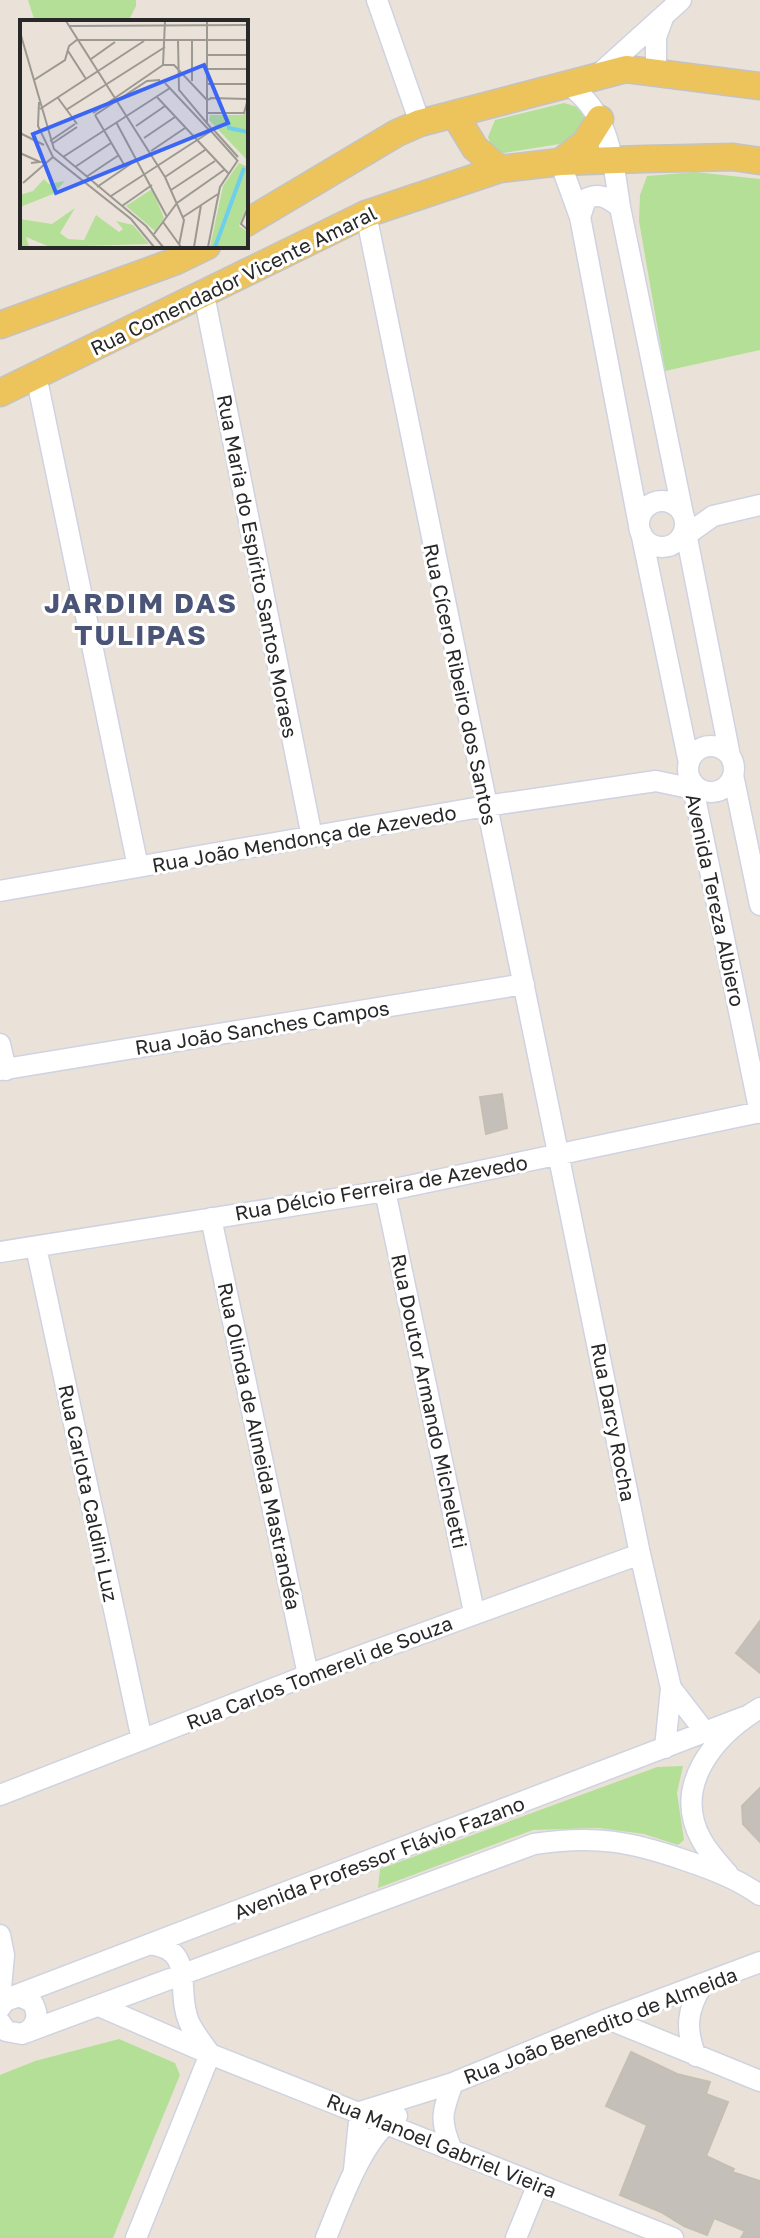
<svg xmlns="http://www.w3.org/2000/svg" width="760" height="2238" viewBox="0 0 760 2238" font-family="'Golos Text',sans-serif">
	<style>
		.green { fill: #b3e096 }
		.building { fill: #c5bfb9; stroke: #c5beb3; stroke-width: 2 }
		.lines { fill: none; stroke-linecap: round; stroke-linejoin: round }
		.minor-casing { stroke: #cfd3e1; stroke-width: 23 }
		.major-casing { stroke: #c3c3c3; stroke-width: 29 }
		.minor { stroke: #fff; stroke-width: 20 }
		.major { stroke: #edc45c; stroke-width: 26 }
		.labels { text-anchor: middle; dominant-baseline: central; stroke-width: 6; stroke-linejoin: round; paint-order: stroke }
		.street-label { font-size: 20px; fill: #282828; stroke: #fff }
		.district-label { font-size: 28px; font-weight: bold; letter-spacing: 2px; fill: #4a5477; stroke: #fff }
		.inset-river { fill: none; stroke: #6dcfeb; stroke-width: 4 }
		.inset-road { fill: none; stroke: #9c9892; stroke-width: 2 }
		.view { fill: #3b66f5; fill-opacity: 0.15; stroke: #3b66f5; stroke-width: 4 }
		.inset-edge { fill: none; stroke: #282828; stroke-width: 4 }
	</style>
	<rect width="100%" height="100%" fill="#eae2d9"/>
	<path class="green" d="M28,0H136V6L128,22H35Z
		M564,103L581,108L587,116L572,142L504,153L492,147L488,137L495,120Z
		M695,172L760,179V350L665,371L639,221L640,195L647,176Z
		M683,1766L677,1793L684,1840L678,1845L644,1834L598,1828L533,1830L378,1888L380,1869L657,1767Z
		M119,2039L175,2063L180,2075L113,2238H0V2075L35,2061Z"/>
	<path class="building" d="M502,1094L507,1128L486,1134L480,1097Z
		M760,1621V1673L736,1653Z
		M760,1788V1842L743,1824L742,1806Z
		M631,2052L677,2074L710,2082L706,2094L728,2102L706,2156L734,2169L732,2172L760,2181V2238H741L745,2231L714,2218L707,2235L684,2226L661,2212L620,2195L647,2125L606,2106Z"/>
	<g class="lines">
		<defs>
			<path id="minor" d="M377,0L420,123
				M656,71V37L663,18
				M598,75L681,0
				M569,85C610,114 613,161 620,207L683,514
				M560,162L580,217L639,525
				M366,214L640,1554L671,1688L665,1748
				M580,217L586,199C600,192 608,198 620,207
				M204,295L312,837
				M36,375L138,867
				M639 524a23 23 0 1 1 46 0a23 23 0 1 1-46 0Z
				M685,528L730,756
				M641,532L689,763
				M679,540L713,516L760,505
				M688 769a23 23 0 1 1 46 0a23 23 0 1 1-46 0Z
				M733,775L760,905
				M692,783L760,1113
				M0,891L486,806L656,781L703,791
				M0,1044L6,1070
				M0,1070L524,984
				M385,1191L474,1612
				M211,1218L308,1675
				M36,1247L142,1740
				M0,1252L385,1191L760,1112
				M671,1688L705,1732
				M0,1795L308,1675L640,1554
				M728,1874C718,1863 708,1852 701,1839C672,1785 715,1735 760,1708
				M0,1935L4,1955L0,1999
				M150,1944C197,1950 175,1990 189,2022C194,2033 203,2044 210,2054
				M14,1996L744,1717
				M99,2006L210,2054L673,2238
				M0,2008L5,2001L19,1996L32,2002C40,2015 37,2028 22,2034L6,2031L0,2022
				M608,2019L760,2081
				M27,2032L534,1844C595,1835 630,1841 687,1861C714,1870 737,1879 760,1895
				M696,2056C685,2030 687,2009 702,1986
				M452,2150C439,2120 442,2112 453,2083
				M354,2170L360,2112L453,2083L608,2019L760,1962
				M136,2238L210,2054
				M326,2238C341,2202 363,2136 397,2116
				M516,2238L538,2184"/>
			<path id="major" d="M455,115L475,148L500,169
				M560,162L585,143L600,119
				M246,223L397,133L420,123L626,69L760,86
				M0,325L176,261L207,246
				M0,393L366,214L500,169L560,162L645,159L733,157L760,161"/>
		</defs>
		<use href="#minor" class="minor-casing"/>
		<use href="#major" class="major-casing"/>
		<use href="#minor" class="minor"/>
		<use href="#major" class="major"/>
	</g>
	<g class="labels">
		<g class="street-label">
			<text transform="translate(233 280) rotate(-26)">Rua Comendador Vicente Amaral</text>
			<text transform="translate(258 566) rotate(79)">Rua Maria do Espírito Santos Moraes</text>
			<text transform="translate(461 684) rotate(78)">Rua Cícero Ribeiro dos Santos</text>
			<text transform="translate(304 838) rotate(-10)">Rua João Mendonça de Azevedo</text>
			<text transform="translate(716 900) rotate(78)">Avenida Tereza Albiero</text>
			<text transform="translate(262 1027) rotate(-9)">Rua João Sanches Campos</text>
			<text transform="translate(381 1187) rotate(-10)">Rua Délcio Ferreira de Azevedo</text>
			<text transform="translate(430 1401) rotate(78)">Rua Doutor Armando Micheletti</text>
			<text transform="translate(614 1422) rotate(79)">Rua Darcy Rocha</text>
			<text transform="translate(260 1446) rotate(78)">Rua Olinda de Almeida Mastrandéa</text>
			<text transform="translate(89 1493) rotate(78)">Rua Carlota Caldini Luz</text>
			<text transform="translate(319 1672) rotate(-21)">Rua Carlos Tomereli de Souza</text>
			<text transform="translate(379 1857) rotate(-21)">Avenida Professor Flávio Fazano</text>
			<text transform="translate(600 2025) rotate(-21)">Rua João Benedito de Almeida</text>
			<text transform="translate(442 2145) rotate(22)">Rua Manoel Gabriel Vieira</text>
		</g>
		<g class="district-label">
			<text x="141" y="602">JARDIM DAS<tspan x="141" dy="32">TULIPAS</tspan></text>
		</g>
	</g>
	<g transform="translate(20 20)">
		<rect width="228" height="228" fill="#eae2d9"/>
		<path d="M228,89V141L189,100L190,95H223ZM219,143L228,147V183L219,206L228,212V227H190L203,166ZM24,159L29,164L45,161L33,174L0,187V175L13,171ZM132,169L144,198L135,211L106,186ZM55,188L40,213L48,219L64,220L76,195L99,212L103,209L96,201L113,205L129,224L30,227L6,217L9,227H0V199L32,204Z" fill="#b3e096"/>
		<path class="inset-river" d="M207,99L209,108L228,112M195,227L224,148"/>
		<path class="inset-road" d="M46,1L145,157L164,200L159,225M50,6L228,5M0,12L34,129L126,206L143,227M59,20H228M158,20L159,70L191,108M48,31L66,59M187,35H228M71,39L95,22M143,45H154L187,80L192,78M143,45L145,1M187,49H228M14,60L45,40L49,26L58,19M172,61V20M145,63L189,110M187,64H228M136,76L208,153M38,78L57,104M190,78L228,79M19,82L18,106L33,137L111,199L134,227M20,89L124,21M46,90L145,27M73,93L143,45M187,93H224L228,79M75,95L127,61L140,60M75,95L106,148M96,102L147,197M187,103V1M116,106L145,86M192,108L218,137M190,110L217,140M0,113L24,125M124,118L155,97M30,121L55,104M33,123L57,107M131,131L165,108M0,133L20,142L11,143M43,137L150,68M55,147L91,123M66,157L99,135M145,157L185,130M3,163L33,137M77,167L118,139M151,170L195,141M91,176L191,111M102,186L132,165M228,187L221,204L228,210M163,197L198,174M143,202L161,227M134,214L157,183L204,150M174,227L181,185M188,227L200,167L218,140"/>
		<path class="view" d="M184,45L208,103L36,173L13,114Z"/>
		<rect width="228" height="228" class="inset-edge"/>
	</g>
</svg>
